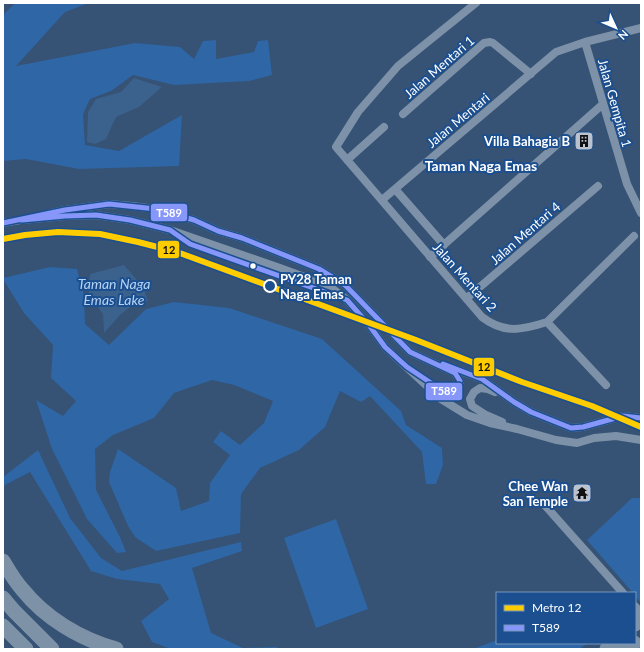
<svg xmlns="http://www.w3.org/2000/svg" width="644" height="652" viewBox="0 0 644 652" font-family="Lato,sans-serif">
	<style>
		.green { fill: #2f66a5 }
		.water { fill: #3b618d }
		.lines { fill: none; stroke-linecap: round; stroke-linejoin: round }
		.minor { stroke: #7d92a8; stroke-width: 8 }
		.motorway { stroke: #7e92a7; stroke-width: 15 }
		.bus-1-casing { stroke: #1b4f8f; stroke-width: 8 }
		.bus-1 { stroke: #8697f9; stroke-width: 5 }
		.metro-1-casing { stroke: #1b4f8f; stroke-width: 9 }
		.metro-1 { stroke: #fc0; stroke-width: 6 }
		.bus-dot { fill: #fff; stroke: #1b4f8f; stroke-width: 1.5 }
		.stop-dot { fill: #1b4f8f; stroke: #fff; stroke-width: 2 }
		.labels { text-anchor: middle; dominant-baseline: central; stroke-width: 4; stroke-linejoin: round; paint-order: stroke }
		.street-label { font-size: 13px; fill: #fff; stroke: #1b4f8f }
		.poi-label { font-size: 13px; font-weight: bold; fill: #fff; stroke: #1b4f8f; text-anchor: end }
		.stop-label { font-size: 13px; font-weight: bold; fill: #fff; stroke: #1b4f8f; text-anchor: start }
		.neighbourhood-label { font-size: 14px; font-weight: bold; fill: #fff; stroke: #1b4f8f }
		.water-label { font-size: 14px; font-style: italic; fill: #b5d3f5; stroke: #1b4f8f }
		.line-badge { stroke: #1b4f8f; stroke-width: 1.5 }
		.badge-label { font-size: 11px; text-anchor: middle; font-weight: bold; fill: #fff }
		.pale-badge-label { font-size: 11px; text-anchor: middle; font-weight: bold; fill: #111 }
	</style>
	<rect width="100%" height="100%" fill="#365274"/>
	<path class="green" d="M15,3H89L65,12L16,66L135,43L180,47L194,59L203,41L216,40V59L254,52L258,41L268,40L272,75L249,81L174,85L133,75L111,91L90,99L83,114L85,145L119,151L182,115L179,166L79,169L26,159L3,161V15Z
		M50,267L77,269L84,295L85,324L109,345L146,309L174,302L229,308L322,339L401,411L406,425L442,448L443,465L436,484H426L422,452L370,396L361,402L340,391L325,427L299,450L260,468L241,494L240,533L156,551L135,537L128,526L109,482L110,472L118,449L176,488L181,511L209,501L210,483L230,455L213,442L221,431L240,445L264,423L273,401L234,385L212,380L174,393L154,418L113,435L95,449L96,490L120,537L126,552L117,553L87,519L52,449L36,400L63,416L76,401L51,378L53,345L24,313L3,279V278Z
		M38,450L70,518L101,558L122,571L241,542L242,551L192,568L211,633L243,648L276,647L279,649H171L152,642L141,621L169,599L160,584L117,579L91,571L30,472L3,486V477Z
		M632,498H641V603L635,596V593H633L587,540Z
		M336,519L368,609L316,628L284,538Z
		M497,640V643H588L579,649H473Z"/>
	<path class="water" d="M134,78L162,87L139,107L116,117L106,139L95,144L87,142L88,112L96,99L121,92Z
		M124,265L143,287L148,301L133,305L121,314L104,333L103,314L95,303L88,304L90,274Z"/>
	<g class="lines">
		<path class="minor" d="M476,3L440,32L398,66L358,112L336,147L482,317C504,334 522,330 547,322L634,236
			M585,42L627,184L641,213
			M403,114L484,43L490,42L493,43L531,74
			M347,160L384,127
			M395,189L444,245
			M382,200L556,52L585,42L641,28
			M51,213L65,210L109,204L132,206L156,209L194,220L218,231L242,238L319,269L345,285L410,352L455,373L460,381L458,386L454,392L446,393L430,383
			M22,220L65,216L96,215L130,220L170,230L280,268L329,286L347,300L369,325L385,347L441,399L467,415L490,423L517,429L556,440L577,443L594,438L616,436L641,440
			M3,223L26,219
			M430,257L603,104
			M467,298L598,186
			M547,322L606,385
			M450,367L482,379L514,402L531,412L571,428L583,427L623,416L641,418
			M495,392L488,389L480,388L474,392L470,399L472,406L486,415L502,422
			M542,502L623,593
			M635,606L641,613"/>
		<path class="motorway" d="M3,561C9,571 14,580 22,589C45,618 80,639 116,649
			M3,598L14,611L52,649
			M635,624L641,618
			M3,626L26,649
			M607,649L616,643
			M627,649L634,643"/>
		<defs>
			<path id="bus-1" d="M3,223L65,210L109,204L156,209L194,220L218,231L242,238L319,269L345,285L410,352L455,373L460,381L454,392L446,393L407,367L385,347L369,325L347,300L190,244L170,230L130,220L96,215L65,216L22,220
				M443,364L482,379L514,402L531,412L571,428L583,427L623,416L641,418"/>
		</defs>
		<use href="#bus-1" class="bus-1-casing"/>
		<use href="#bus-1" class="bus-1"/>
		<defs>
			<path id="metro-1" d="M3,239L25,235L58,232L100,234L138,242L177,252L416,340L522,382L592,406L641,427"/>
		</defs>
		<use href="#metro-1" class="metro-1-casing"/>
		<use href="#metro-1" class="metro-1"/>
	</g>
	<defs>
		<symbol id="building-square" viewBox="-11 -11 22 22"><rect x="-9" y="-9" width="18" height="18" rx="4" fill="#b9c2ce" stroke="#1b4f8f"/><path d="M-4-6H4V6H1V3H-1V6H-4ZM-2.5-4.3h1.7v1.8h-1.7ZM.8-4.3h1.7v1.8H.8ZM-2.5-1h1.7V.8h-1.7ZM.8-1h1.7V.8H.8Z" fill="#111"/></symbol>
		<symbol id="temple-square" viewBox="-11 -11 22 22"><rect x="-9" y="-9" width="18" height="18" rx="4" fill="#b9c2ce" stroke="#1b4f8f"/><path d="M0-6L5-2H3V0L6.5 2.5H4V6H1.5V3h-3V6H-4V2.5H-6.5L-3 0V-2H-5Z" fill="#111"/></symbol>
	</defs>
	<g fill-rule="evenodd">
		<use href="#building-square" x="573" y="130" width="22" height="22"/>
		<use href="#temple-square" x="571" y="482" width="22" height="22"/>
	</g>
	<circle class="bus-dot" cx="253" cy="266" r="3.5"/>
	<circle class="stop-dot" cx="270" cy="286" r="6"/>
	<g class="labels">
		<g class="street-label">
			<text transform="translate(439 67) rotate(-41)">Jalan Mentari 1</text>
			<text transform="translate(615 103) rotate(74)">Jalan Gempita 1</text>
			<text transform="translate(458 120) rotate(-40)">Jalan Mentari</text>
			<text transform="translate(525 233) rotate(-41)">Jalan Mentari 4</text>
			<text transform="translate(465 277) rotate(48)">Jalan Mentari 2</text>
		</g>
		<g class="poi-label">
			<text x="570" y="141">Villa Bahagia B</text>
			<text x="568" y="486">Chee Wan<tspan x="568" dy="15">San Temple</tspan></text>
		</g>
		<g class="stop-label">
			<text x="280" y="279">PY28 Taman<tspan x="280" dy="15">Naga Emas</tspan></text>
		</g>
		<g class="neighbourhood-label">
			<text x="481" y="165">Taman Naga Emas</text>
		</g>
		<g class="water-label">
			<text x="114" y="283">Taman Naga<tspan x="114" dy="16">Emas Lake</tspan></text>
		</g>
	</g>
	<g class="line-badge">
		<rect x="150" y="203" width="38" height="19" rx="4" fill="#8697f9"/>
		<rect x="157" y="240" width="23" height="19" rx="4" fill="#fc0"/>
		<rect x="473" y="357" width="22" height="20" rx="4" fill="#fc0"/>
		<rect x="425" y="382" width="38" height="19" rx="4" fill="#8697f9"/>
	</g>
	<g class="badge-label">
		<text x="169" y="217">T589</text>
		<text x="444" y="395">T589</text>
	</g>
	<g class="pale-badge-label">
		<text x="169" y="254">12</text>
		<text x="484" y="371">12</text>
	</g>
	<rect width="644" height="652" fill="none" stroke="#ffffff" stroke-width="8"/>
	<rect x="496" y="592" width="140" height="52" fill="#1b4f8f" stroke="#7695bc"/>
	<rect x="504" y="605" width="20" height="6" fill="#ffcc00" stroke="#7695bc"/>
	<text x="532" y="612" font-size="12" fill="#ffffff">Metro 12</text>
	<rect x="504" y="625" width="20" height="6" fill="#8697f9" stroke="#7695bc"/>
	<text x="532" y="632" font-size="12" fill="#ffffff">T589</text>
	<g transform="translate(616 28) rotate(134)" stroke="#1b4f8f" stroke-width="3" paint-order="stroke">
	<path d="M0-3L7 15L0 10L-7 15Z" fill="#ffffff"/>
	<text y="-6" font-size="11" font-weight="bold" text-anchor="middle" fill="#ffffff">N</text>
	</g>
</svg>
